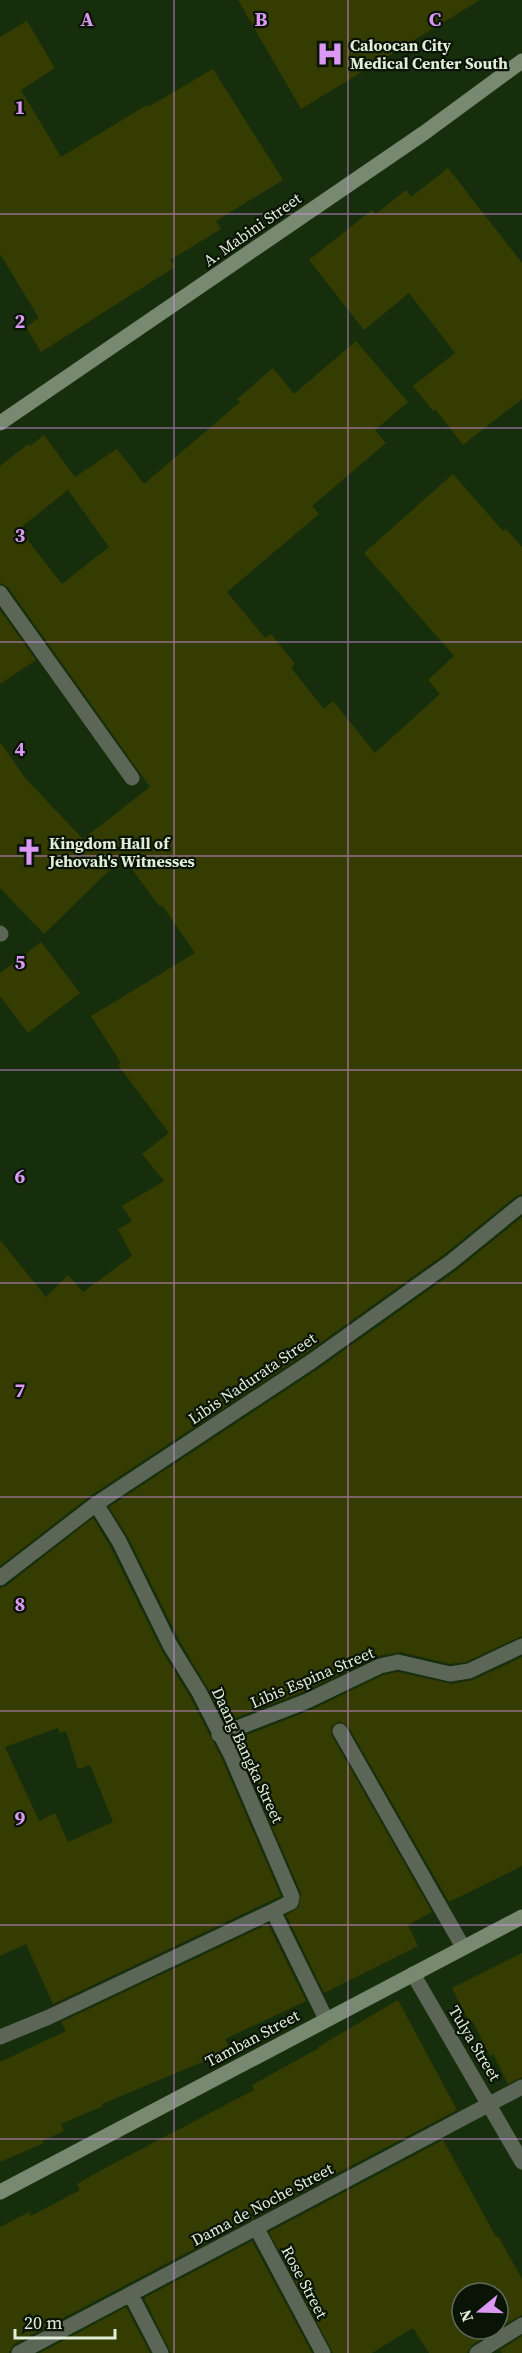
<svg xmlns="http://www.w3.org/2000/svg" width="522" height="2353" viewBox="0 0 522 2353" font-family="'Source Serif 4',serif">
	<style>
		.building { fill: #353c01; fill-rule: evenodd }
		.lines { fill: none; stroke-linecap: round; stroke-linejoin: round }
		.lane { stroke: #5b6656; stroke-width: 15 }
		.street { stroke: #5b6656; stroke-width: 15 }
		.secondary { stroke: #778970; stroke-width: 15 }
		.grid { fill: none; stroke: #dc99f4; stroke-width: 1.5; stroke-opacity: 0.55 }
		.labels { text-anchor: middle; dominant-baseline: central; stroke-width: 4.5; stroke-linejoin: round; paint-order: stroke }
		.poi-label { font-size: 16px; font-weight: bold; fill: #e0eeda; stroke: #091306; text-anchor: start }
		.street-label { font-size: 16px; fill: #e0eeda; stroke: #091306 }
		.grid-label { font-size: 20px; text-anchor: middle; font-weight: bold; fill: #dc99f4; stroke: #091306; stroke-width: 4.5; stroke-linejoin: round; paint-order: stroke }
	</style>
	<rect width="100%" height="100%" fill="#172e0c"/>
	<path class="building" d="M238,0H480L301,109Z
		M27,21L55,68L21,90L61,157L147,105L148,107L213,69L283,180L216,221L221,229L170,260L175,267L41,352L26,327L39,318L0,254V37Z
		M448,168L522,263V399L463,445L435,409L433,411L413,386L455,353L409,293L364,330L309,260L372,210L376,214L406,190L411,197Z
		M356,341L408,402L375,430L386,443L312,506L319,514L227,592L265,638L271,634L295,664L291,668L324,709L333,701L375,753L440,694L428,680L454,656L364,553L453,474L503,531L506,529L522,547V1194L516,1196L446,1253L306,1353L90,1496L0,1566V1240L46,1297L68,1275L83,1292L132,1256L118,1229L132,1221L122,1206L164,1181L142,1154L169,1133L118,1065L121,1063L91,1016L195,953L162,905L160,907L123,857L44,934L0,888V742L26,779L83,839L150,787L8,587L0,583V466L28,444L30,446L44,435L75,477L117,449L144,484L240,402L237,399L273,368L294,394ZM68,490L109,547L62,584L19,529Z
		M0,610L36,660L0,684Z
		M41,942L80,993L28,1033L0,996V973Z
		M522,1217V1636L466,1662L450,1664L400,1652L378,1656L303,1692L225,1722L207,1687L179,1640L128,1537L109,1507L318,1369L458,1269Z
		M93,1518L110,1546L161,1649L190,1697L222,1759L281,1896L53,2004L26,1944L0,1956V1588L6,1586ZM58,1728L60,1733L66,1731L78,1769L90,1765L113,1822L68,1842L55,1813L39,1821L5,1747Z
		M522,1657V1866L449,1902L348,1726L339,1721L331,1727L332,1736L432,1912L408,1925L418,1946L324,1993L286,1915L299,1907L301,1893L234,1740L311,1710L383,1675L398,1672L452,1684L473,1680Z
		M268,1924L306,2001L225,2039L231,2050L102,2104L103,2106L61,2124L64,2131L42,2141L44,2143L0,2162V2062L66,2031L61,2022Z
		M522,1953V2077L508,2084L493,2054L490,2056L473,2022L470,2023L452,1988Z
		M398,2000L457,2110L14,2344L9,2353H0V2227L29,2212L31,2216L80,2190L77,2184L107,2167L254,2090L252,2085L319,2048L318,2047Z
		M443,2140L496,2237L498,2236L522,2279V2315L498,2328V2293H462V2329H497L472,2345L467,2353H429L413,2328L372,2353H333L269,2232Z
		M252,2241L312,2353H171L144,2298Z
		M126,2307L150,2353H40Z
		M522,2336V2353H502L500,2350Z"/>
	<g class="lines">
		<path class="lane" d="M0,933L1,934"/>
		<path class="street" d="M0,593L132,778
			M0,1578L96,1504L312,1361L452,1261L522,1204
			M340,1731L463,1947
			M219,1735L307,1701L380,1666L398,1662L450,1674L469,1671L522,1646
			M273,1911L326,2019
			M413,1974L522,2162
			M0,2037L49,2017L273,1911L291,1902L292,1897L231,1755L199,1692L170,1645L119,1541L96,1504
			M256,2227L323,2353
			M131,2295L161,2353
			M19,2353L522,2087
			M477,2353L522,2325"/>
		<path class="secondary" d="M0,423L424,133L522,61
			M0,2192L522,1917"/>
	</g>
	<path class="grid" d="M174,0V2353M348,0V2353M0,214H522M0,428H522M0,642H522M0,856H522M0,1070H522M0,1283H522M0,1497H522M0,1711H522M0,1925H522M0,2139H522"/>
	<defs>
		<symbol id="hospital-bare" viewBox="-9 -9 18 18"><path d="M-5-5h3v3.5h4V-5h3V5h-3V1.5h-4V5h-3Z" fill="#dc99f4" stroke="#091306" stroke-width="2.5" paint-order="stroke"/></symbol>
		<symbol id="church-bare" viewBox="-9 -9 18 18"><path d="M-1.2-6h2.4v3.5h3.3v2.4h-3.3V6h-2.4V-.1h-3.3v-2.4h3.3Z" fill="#dc99f4" stroke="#091306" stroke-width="2.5" paint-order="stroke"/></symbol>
	</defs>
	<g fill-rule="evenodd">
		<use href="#hospital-bare" x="311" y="35" width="38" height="38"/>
		<use href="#church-bare" x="10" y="833" width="38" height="38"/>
	</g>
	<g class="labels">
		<g class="poi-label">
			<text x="350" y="45">Caloocan City<tspan x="350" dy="18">Medical Center South</tspan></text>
			<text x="49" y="843">Kingdom Hall of<tspan x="49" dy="18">Jehovah's Witnesses</tspan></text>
		</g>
		<g class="street-label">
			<text transform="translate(252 229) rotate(-35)">A. Mabini Street</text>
			<text transform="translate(252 1378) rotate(-34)">Libis Nadurata Street</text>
			<text transform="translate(312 1677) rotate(-23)">Libis Espina Street</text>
			<text transform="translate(248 1755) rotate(65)">Daang Bangka Street</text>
			<text transform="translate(252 2038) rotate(-28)">Tamban Street</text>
			<text transform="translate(475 2043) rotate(59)">Tulya Street</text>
			<text transform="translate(262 2204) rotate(-28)">Dama de Noche Street</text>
			<text transform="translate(305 2282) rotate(62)">Rose Street</text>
		</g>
	</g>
	<g class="grid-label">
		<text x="87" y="26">A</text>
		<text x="261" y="26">B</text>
		<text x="435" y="26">C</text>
		<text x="20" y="114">1</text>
		<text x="20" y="328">2</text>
		<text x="20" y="542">3</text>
		<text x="20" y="756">4</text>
		<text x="20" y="969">5</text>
		<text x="20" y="1183">6</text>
		<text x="20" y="1397">7</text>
		<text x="20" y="1611">8</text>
		<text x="20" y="1825">9</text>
	</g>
	<g transform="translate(480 2311) rotate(251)"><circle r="28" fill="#091306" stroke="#5f6b5b" stroke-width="1.5"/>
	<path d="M0-4.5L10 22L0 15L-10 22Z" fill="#dc99f4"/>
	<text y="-9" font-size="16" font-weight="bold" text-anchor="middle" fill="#e0eeda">N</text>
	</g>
	<path d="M15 2329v9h100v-9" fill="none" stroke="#e0eeda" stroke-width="3"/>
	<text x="24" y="2329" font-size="18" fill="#e0eeda" stroke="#091306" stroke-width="4.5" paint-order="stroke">20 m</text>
</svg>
